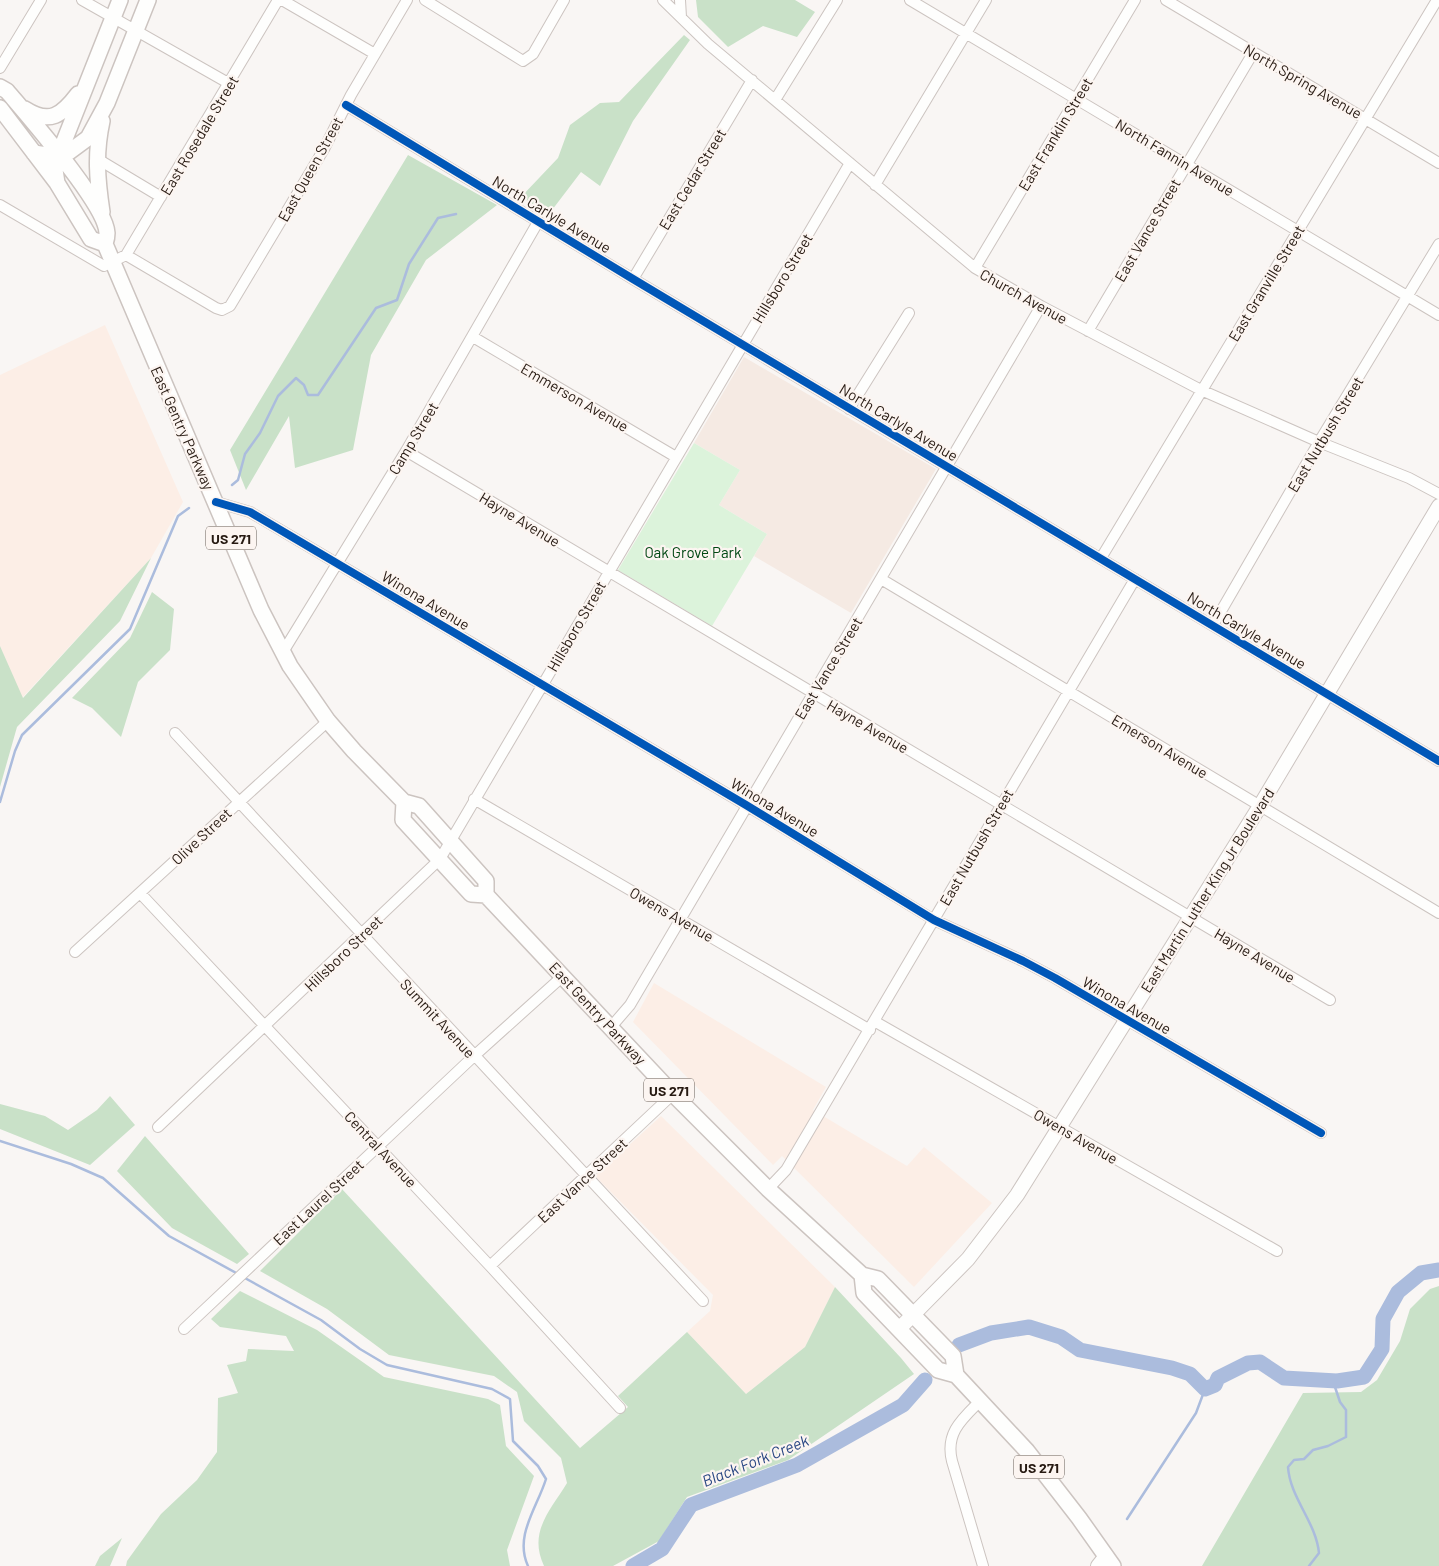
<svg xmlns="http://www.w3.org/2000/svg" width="1439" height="1566" viewBox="0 0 1439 1566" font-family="Barlow,sans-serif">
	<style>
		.commercial { fill: #fceee6 }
		.built { fill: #f5eae3 }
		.green { fill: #dcf3db }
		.forest { fill: #c9e1c8 }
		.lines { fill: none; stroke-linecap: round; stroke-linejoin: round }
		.stream { stroke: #abbcdd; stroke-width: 2.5 }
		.river { stroke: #abbcdd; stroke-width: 15 }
		.street-casing { stroke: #ccc4c0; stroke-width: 12 }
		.secondary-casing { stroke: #ccc4c0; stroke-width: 16 }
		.primary-casing { stroke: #ccc4c0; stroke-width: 18 }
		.street { stroke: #fefefd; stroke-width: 10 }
		.secondary { stroke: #fefefd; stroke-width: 14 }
		.primary { stroke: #fefefd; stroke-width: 15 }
		.cycleway-casing { stroke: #fcf5f1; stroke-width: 11 }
		.cycleway { stroke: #0057b8; stroke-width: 8 }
		.labels { text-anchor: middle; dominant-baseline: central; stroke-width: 4.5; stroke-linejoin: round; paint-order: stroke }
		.shield { fill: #fcf5f1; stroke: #675c55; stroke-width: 1 }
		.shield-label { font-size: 14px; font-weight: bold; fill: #271a12 }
		.street-label { font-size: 15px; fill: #271a12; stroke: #fcf5f1 }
		.park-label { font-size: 15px; fill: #004813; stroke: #fcf5f1 }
		.water-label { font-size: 16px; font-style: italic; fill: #294783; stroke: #fcf5f1 }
	</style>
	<rect width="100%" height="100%" fill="#f9f6f4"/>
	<path class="commercial" d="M105,325L183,502L151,558L22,698L0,646V375Z
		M654,983L826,1087L813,1110L907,1166L924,1147L992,1203L914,1287L782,1156L773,1165L633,1022Z
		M661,1116L835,1287L805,1347L746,1394L687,1332L710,1311L713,1295L595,1176Z"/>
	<path class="built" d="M744,357L936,469L851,613L754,556L767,534L719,505L740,470L694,443Z"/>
	<path class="green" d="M694,443L740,470L719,505L767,534L712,626L618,570Z"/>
	<path class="forest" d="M696,0H795L815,12L797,37L763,26L728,47L698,17Z
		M684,35L690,40L633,121L600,186L581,172L549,214L521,197L558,158L570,125L600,103L619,102Z
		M408,155L497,205L426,260L371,355L353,450L295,468L289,416L246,490L230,450Z
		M151,558L120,621L17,727L0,787V646L23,698Z
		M152,592L174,609L170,650L138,682L121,737L92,708L72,698L130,638Z
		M110,1096L135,1125L90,1165L0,1129V1104L45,1116L68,1130L97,1110Z
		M145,1136L249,1254L237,1264L172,1228L117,1171Z
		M342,1189L580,1448L628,1407L618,1396L687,1332L746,1394L805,1347L835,1287L901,1358L914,1374L788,1460L687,1497L659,1541L613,1566H544C528,1532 550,1511 567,1483L561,1458L524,1421L517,1392L494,1376L389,1355L327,1309L260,1271Z
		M1439,1286V1566H1202L1303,1393L1361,1392L1377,1380L1400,1341L1410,1309L1430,1289Z
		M240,1291L317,1330L384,1377L488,1399L500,1405L506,1446L534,1476L507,1550L510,1566H126L127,1561L161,1514L197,1480L217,1452L218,1398L238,1393L227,1365L246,1361L248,1349L294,1351L286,1336L220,1327L211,1319Z
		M122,1538L110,1566H95L100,1556Z"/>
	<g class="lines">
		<path class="stream" d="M232,485L238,480L245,454L260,433L278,396L296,378L304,385L308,395H318L376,308L397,300L409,264L438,218L456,214
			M0,802L15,751L22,735L130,629L178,516L189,508
			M0,1141L71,1164L103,1178L169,1236L238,1274
			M243,1277L321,1320L360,1349L387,1365L492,1389L510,1399L513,1441L538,1466L546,1479C537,1508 514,1536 528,1566
			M1127,1519L1196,1413L1205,1389
			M1309,1566L1319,1553C1316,1522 1290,1498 1288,1467L1294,1460L1304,1459L1313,1450L1328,1446L1346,1437V1410L1340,1402L1333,1381"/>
		<path class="river" d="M959,1345L991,1333L1029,1327L1061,1337L1080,1350L1172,1368L1190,1374L1205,1389L1215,1385L1218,1378L1248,1363L1260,1362L1284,1378L1337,1381L1364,1377L1382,1349L1383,1319L1398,1292L1421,1273L1439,1270
			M633,1566L662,1549L691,1505L797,1465L903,1405L925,1380"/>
		<defs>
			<path id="street" d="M82,0L230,84
				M282,0L375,54
				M425,0L523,61L533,54L564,0
				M663,0L708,44L975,268L1041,306L1201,390L1319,442L1409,478L1439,494
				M680,0L681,17
				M910,0L1439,315
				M1166,0L1439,163
				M0,68L41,0
				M775,100L837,0
				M346,105L633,279L1439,761
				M96,158L161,197
				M875,185L986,0
				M0,205L104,266L126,255L278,0
				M126,255L216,308L222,310L230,306L324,149L351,95L407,0
				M975,268L1135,0
				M633,279L752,80
				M1088,331L1253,53
				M473,337L676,457
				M849,409L909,313
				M406,451L1330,1000
				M216,502L250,512L746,805L934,920L1023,961L1055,978L1321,1133
				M1101,558L1437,0
				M881,579L1439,913
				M1213,625L1319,442L1439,244
				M283,652L406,451L538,222
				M175,733L703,1301
				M474,799L870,1030
				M140,893L490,1266L620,1408
				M75,952L328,721
				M874,1021L1277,1251
				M611,1027L630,1005L1041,306
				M158,1127L440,859L850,163
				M768,1189L786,1170L1135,579
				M490,1266L673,1094
				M184,1329L474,1056L563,976
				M980,1401C962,1419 945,1433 952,1461L983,1566"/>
			<path id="secondary" d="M899,1329L968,1259L1017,1195L1260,806L1439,506
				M1098,1566L1106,1556"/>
			<path id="primary" d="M0,87L7,91C28,116 106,204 107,233C107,236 106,241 105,244L261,610L290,666L328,721L354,751L404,802L419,806L486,881V895
				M0,108L57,183L91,239L105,244
				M25,109C50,125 62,115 78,94
				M34,153L53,156L69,152L88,138L107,103L148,0
				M57,183L55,170L59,154L120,0
				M102,212C97,179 95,153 102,121
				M404,802L403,820L471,894L486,895L673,1094L768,1189L862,1275L878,1279L953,1356L956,1375
				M862,1275L864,1293L938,1370L956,1375L1027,1451L1079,1518L1113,1566"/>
		</defs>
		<use href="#street" class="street-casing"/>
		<use href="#secondary" class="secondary-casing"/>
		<use href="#primary" class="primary-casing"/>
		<use href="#street" class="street"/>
		<use href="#secondary" class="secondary"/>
		<use href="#primary" class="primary"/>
		<defs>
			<path id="cycleway" d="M346,105L633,279L1439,761
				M216,502L250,512L746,805L934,920L1023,961L1055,978L1321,1133"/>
		</defs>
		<use href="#cycleway" class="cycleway-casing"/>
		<use href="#cycleway" class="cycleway"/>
	</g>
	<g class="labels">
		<g class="shield">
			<rect x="206" y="526.5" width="50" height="23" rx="4"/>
			<rect x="644" y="1078.5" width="50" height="23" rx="4"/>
			<rect x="1014" y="1455.5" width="50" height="23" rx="4"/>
		</g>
		<g class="shield-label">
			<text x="231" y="538">US 271</text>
			<text x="669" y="1090">US 271</text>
			<text x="1039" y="1467">US 271</text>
		</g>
		<g class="street-label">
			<text transform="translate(1303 81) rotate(30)">North Spring Avenue</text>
			<text transform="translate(1055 134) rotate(-59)">East Franklin Street</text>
			<text transform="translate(199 135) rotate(-59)">East Rosedale Street</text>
			<text transform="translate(1175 157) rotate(31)">North Fannin Avenue</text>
			<text transform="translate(310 169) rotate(-61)">East Queen Street</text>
			<text transform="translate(692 179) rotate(-59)">East Cedar Street</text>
			<text transform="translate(552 214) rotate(31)">North Carlyle Avenue</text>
			<text transform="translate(1147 230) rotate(-60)">East Vance Street</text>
			<text transform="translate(782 278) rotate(-59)">Hillsboro Street</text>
			<text transform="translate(1266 283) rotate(-59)">East Granville Street</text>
			<text transform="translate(1024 296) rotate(29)">Church Avenue</text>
			<text transform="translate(575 397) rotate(30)">Emmerson Avenue</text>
			<text transform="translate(899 422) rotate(31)">North Carlyle Avenue</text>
			<text transform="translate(183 428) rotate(66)">East Gentry Parkway</text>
			<text transform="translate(1325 434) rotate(-59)">East Nutbush Street</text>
			<text transform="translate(413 438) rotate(-59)">Camp Street</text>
			<text transform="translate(520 519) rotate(31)">Hayne Avenue</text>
			<text transform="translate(426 600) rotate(31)">Winona Avenue</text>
			<text transform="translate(576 626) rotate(-60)">Hillsboro Street</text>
			<text transform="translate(1247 630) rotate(31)">North Carlyle Avenue</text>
			<text transform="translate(828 668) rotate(-59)">East Vance Street</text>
			<text transform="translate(868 726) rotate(30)">Hayne Avenue</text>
			<text transform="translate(1160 746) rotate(31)">Emerson Avenue</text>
			<text transform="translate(775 807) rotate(31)">Winona Avenue</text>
			<text transform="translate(201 836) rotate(-43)">Olive Street</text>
			<text transform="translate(976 847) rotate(-60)">East Nutbush Street</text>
			<text transform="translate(1207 890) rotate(-58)">East Martin Luther King Jr Boulevard</text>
			<text transform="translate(672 914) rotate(30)">Owens Avenue</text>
			<text transform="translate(343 953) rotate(-44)">Hillsboro Street</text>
			<text transform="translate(1255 955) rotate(31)">Hayne Avenue</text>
			<text transform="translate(1127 1005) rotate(30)">Winona Avenue</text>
			<text transform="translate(598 1013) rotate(47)">East Gentry Parkway</text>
			<text transform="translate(438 1018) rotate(47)">Summit Avenue</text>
			<text transform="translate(1076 1136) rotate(30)">Owens Avenue</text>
			<text transform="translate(381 1149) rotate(47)">Central Avenue</text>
			<text transform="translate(582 1180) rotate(-43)">East Vance Street</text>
			<text transform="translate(318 1202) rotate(-43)">East Laurel Street</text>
		</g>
		<g class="park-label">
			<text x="693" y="552">Oak Grove Park</text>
		</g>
		<g class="water-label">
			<text transform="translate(755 1460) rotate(-22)">Black Fork Creek</text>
		</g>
	</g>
</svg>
